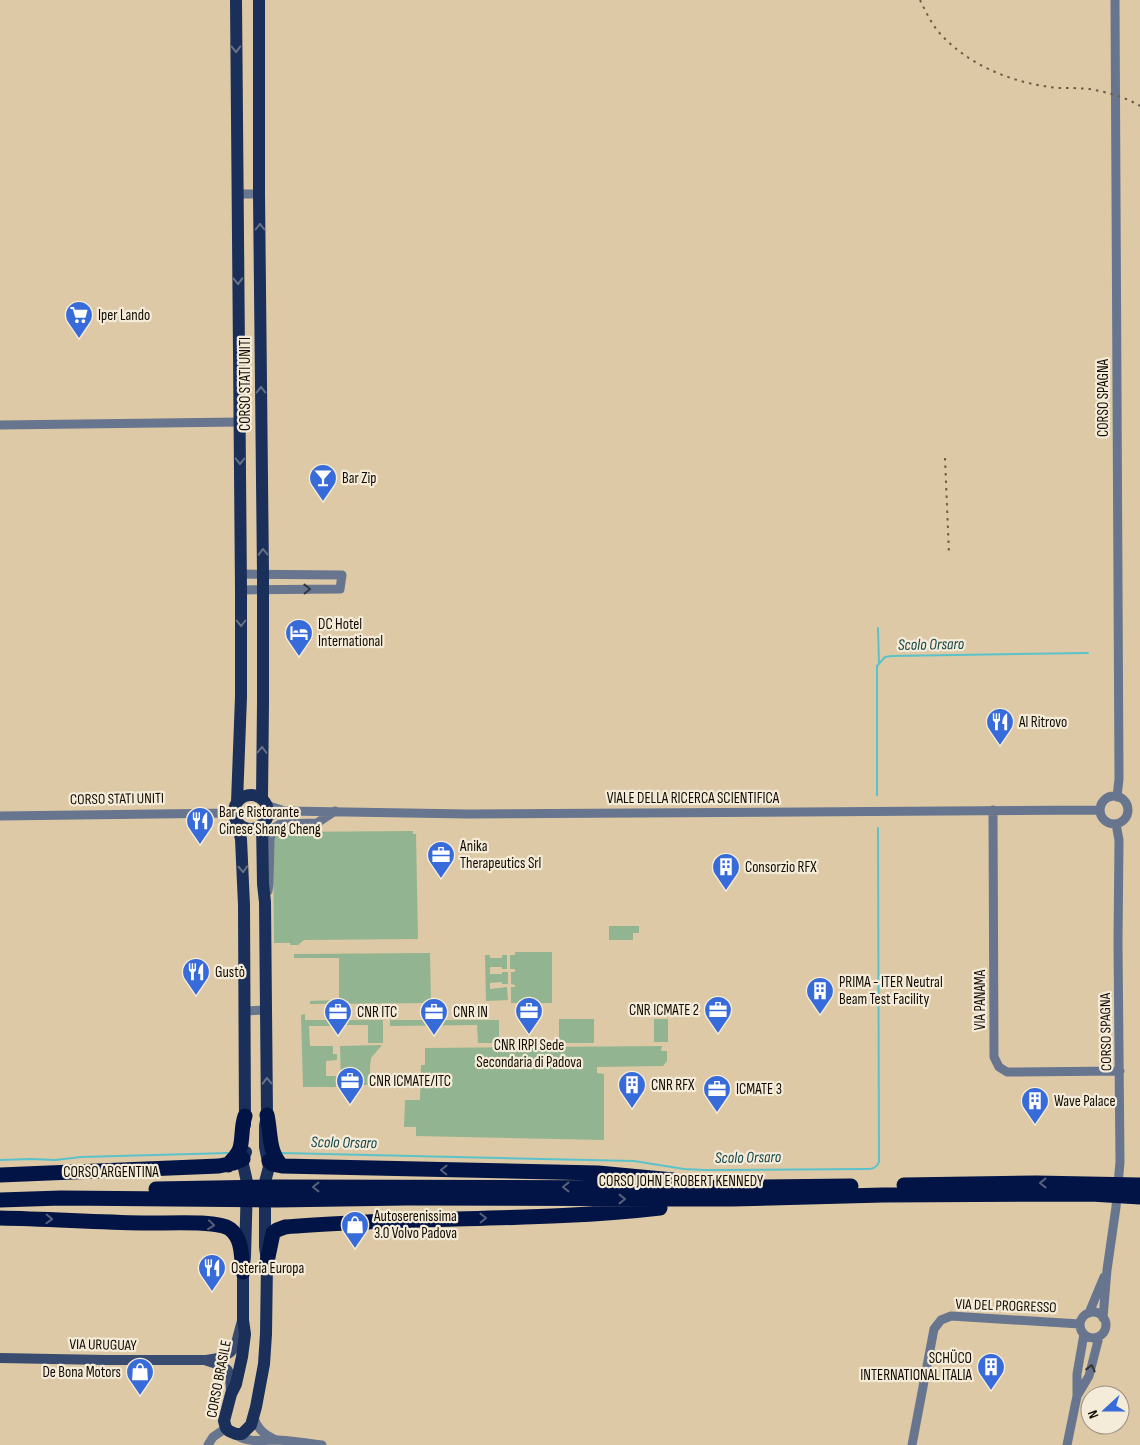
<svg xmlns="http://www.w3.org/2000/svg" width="1140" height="1445" viewBox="0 0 1140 1445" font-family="'Sofia Sans Condensed',sans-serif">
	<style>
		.green { fill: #92b490 }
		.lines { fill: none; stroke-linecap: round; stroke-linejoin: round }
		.stream { stroke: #5bc2ca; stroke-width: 2 }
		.street { stroke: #68758f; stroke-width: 9 }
		.secondary { stroke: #394c70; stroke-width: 10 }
		.primary { stroke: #1a2f59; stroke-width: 12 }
		.highway { stroke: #021445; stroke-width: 15 }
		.rail { stroke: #695d48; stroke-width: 2; stroke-dasharray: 2.5 5; stroke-linecap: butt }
		.oneway { stroke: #677186 }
		.oneway2 { stroke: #34353a }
		.oneway3 { stroke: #575f79 }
		.labels { text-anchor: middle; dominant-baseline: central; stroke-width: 4.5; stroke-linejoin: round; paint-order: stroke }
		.poi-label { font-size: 15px; fill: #110b01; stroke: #f5ebd9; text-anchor: start }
		.street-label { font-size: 15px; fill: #110b01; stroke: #f5ebd9 }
		.water-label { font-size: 16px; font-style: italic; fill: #18474b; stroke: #f5ebd9 }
	</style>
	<rect width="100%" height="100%" fill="#ddc9a5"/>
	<path class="green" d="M413,831V834H416L418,939L304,940L298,945H290V943H274L273,838L280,832Z
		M609,926H639V933H633V940H609Z
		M515,952H552V1003H511V987H515V985L511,984V972H515V969H510V955H515Z
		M430,953L431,1003L310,1004V1001L339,1000V958H294V954Z
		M485,955H490V958H502V955H507V969H502V967H490V974H502V972H508V984H502V982L490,983V989L507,987L508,1000L486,1001Z
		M305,1014V1020H337V1026H309L310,1046H333V1054H337V1060L326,1061V1076H338V1081L336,1082V1087H303L301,1015Z
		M559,1019H594V1043H559Z
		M654,1019H668V1042H654Z
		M340,1020H383V1043H368V1025H340Z
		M390,1020H499V1043H478L477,1025L390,1026Z
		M382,1045L371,1058L370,1067V1085H341L340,1046Z
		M662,1046L661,1051H667V1061L663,1066L597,1067V1073L604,1074V1140L416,1136V1127H404L405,1100H420L421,1065H425V1048Z"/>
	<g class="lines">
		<path class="stream" d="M878,628L879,663
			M877,795V666L885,657L892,656L1088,653
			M281,1153L634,1161L684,1169L704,1170L868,1169C873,1169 877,1167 879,1162L878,828
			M0,1160L31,1159L55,1160L81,1157L228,1153"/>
		<path class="street" d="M1115,0L1119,779L1117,797
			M238,194H259
			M0,425L240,422
			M240,574L342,575L340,589L241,590
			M1100 810a14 14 0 1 1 28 0a14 14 0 1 1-28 0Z
			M266,805L285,811
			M993,810L994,1057L999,1067L1007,1072L1120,1071
			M0,816L234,813
			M267,817L286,811L468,814L1100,810
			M268,891L269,884L270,839L274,828L280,824L317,823L335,811
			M245,1011L266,1010
			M1080 1325a13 13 0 1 1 26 0a13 13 0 1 1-26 0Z
			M1089,1313L1104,1277
			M1103,1318L1107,1270L1116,1207L1120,1162L1118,943L1119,840L1116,824
			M1077,1396L1089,1376L1099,1337
			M254,1418C258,1430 265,1435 276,1440
			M236,1435C248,1443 264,1440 278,1440C293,1441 307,1443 322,1445
			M208,1445L213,1437L226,1428
			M912,1445L934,1329L941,1320L951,1316L1080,1324
			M1067,1445L1077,1396V1374L1084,1334"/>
		<path class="secondary" d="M0,1358L106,1360H206C240,1355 233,1349 242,1321
			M207,1361C230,1368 230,1367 231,1391"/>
		<path class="primary" d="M236,0L241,590V697L237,802
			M259,0V194L263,574V702L262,799
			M234 812a17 17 0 1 1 34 0a17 17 0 1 1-34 0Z
			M236,821L241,839L244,905L245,1125
			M246,1152L243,1159V1164L247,1182L245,1257L243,1272V1320L245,1334L242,1357L236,1384L231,1394L224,1421L226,1428L229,1431L236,1434H242L251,1425L256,1407L264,1364L266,1334L267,1262L265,1247V1182L269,1167L265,1147V1126L267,1115L265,902L263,884L262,824"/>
		<path class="highway" d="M267,1115C271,1133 268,1152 282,1166
			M269,1161L272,1164L282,1166L598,1173L673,1180
			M228,1165C232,1160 238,1155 240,1148C243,1138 241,1127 245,1116
			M0,1175L219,1166L234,1163L243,1159
			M904,1185L1036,1183L1140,1185
			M156,1189L275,1187L666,1188L851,1186
			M0,1200L61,1198L276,1200L407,1198L732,1199L883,1195L1091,1194L1140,1197
			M0,1218C47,1219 95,1222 142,1223C161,1224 216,1219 230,1229C243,1239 241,1257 243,1272
			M267,1262L273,1233L277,1230L285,1227C306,1225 328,1224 349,1223C453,1217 557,1220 660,1208"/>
		<path class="rail" d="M920,0C925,10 930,21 937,30C966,65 1014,84 1059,88C1069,88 1079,88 1089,89C1107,92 1125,97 1140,106
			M945,458L949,554"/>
	</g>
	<defs><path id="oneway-chevron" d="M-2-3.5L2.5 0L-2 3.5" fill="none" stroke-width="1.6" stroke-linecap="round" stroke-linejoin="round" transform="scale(1.25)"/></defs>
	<g class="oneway">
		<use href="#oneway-chevron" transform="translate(236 49) rotate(89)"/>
		<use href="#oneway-chevron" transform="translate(260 227) rotate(-90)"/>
		<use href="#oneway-chevron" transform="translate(238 281) rotate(89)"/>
		<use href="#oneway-chevron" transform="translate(261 390) rotate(-90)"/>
		<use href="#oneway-chevron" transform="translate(240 461) rotate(90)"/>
		<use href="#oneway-chevron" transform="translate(263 552) rotate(-91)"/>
		<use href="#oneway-chevron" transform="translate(241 623) rotate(90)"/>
		<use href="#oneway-chevron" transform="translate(262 750) rotate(-89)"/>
		<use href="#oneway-chevron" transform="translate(243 869) rotate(87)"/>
		<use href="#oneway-chevron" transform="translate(267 1081) rotate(-91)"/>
	</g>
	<g class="oneway2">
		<use href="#oneway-chevron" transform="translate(307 589) rotate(-1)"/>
		<use href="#oneway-chevron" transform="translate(1091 1368) rotate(-76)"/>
	</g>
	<g class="oneway3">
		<use href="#oneway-chevron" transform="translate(444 1170) rotate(-179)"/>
		<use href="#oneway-chevron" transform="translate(1043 1183) rotate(-180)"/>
		<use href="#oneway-chevron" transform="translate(316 1187) rotate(180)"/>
		<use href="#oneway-chevron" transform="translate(566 1187) rotate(180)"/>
		<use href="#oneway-chevron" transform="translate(622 1199)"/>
		<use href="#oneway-chevron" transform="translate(483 1218) rotate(-1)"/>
		<use href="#oneway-chevron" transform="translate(49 1219) rotate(2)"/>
		<use href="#oneway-chevron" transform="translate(211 1225) rotate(6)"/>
	</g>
	<defs>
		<symbol id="supermarket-pin" viewBox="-11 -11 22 30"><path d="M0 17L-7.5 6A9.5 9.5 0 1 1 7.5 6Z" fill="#376bda" stroke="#f5ebd9"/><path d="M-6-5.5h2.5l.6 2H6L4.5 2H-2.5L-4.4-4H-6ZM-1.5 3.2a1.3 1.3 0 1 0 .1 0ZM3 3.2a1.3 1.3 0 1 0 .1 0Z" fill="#fff"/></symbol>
		<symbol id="bar-pin" viewBox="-11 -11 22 30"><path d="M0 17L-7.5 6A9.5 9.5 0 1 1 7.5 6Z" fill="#376bda" stroke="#f5ebd9"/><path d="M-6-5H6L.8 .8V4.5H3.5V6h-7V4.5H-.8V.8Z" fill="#fff"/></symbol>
		<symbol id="hotel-pin" viewBox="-11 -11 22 30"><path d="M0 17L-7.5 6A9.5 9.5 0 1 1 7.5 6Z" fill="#376bda" stroke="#f5ebd9"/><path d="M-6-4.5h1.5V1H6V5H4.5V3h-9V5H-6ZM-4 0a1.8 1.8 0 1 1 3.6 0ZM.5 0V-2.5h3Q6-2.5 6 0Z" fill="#fff"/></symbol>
		<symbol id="restaurant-pin" viewBox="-11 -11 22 30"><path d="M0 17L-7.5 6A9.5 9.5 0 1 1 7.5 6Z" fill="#376bda" stroke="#f5ebd9"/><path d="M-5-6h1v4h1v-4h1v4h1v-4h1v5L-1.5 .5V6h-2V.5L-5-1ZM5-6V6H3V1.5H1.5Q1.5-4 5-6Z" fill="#fff"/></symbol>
		<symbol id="office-pin" viewBox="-11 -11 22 30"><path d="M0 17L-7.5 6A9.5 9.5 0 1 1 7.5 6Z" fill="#376bda" stroke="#f5ebd9"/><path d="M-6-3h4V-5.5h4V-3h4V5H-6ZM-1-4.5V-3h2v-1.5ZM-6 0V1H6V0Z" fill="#fff"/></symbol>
		<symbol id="building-pin" viewBox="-11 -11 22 30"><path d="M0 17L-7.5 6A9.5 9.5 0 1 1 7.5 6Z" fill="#376bda" stroke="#f5ebd9"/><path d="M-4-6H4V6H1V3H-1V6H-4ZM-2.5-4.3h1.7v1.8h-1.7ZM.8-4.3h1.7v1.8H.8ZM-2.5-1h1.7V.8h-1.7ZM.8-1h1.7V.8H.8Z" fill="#fff"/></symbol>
		<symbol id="shop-pin" viewBox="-11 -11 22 30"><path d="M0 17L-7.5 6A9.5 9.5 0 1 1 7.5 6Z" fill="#376bda" stroke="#f5ebd9"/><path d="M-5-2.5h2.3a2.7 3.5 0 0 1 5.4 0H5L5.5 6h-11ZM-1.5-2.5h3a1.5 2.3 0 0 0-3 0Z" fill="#fff"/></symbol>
	</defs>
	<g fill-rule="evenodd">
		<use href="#supermarket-pin" x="63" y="299" width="32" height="43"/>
		<use href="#bar-pin" x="307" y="462" width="32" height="43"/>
		<use href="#hotel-pin" x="283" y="617" width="32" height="43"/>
		<use href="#restaurant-pin" x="984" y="706" width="32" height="43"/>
		<use href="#restaurant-pin" x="184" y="805" width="32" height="43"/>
		<use href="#office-pin" x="425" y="839" width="32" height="43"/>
		<use href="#building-pin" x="710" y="851" width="32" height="43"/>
		<use href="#restaurant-pin" x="180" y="956" width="32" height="43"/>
		<use href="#building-pin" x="804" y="975" width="32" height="43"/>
		<use href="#office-pin" x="702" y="994" width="32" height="43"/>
		<use href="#office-pin" x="513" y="995" width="32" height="43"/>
		<use href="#office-pin" x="322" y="996" width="32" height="43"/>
		<use href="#office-pin" x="418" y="996" width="32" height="43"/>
		<use href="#office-pin" x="334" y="1065" width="32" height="43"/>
		<use href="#building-pin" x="616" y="1069" width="32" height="43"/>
		<use href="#office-pin" x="701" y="1073" width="32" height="43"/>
		<use href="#building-pin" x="1019" y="1085" width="32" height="43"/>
		<use href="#shop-pin" x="339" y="1209" width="32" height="43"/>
		<use href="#restaurant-pin" x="196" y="1252" width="32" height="43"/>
		<use href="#building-pin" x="975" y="1351" width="32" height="43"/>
		<use href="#shop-pin" x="124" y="1356" width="32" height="43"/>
	</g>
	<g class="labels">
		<g class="poi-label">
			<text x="98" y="315">Iper Lando</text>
			<text x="342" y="478">Bar Zip</text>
			<text x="318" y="624">DC Hotel<tspan x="318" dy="17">International</tspan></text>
			<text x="1019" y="722">Al Ritrovo</text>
			<text x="219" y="812">Bar e Ristorante<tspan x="219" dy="17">Cinese Shang Cheng</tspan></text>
			<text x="460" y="846">Anika<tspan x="460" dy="17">Therapeutics Srl</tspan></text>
			<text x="745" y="867">Consorzio RFX</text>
			<text x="215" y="972">Gustò</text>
			<text x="839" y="982">PRIMA - ITER Neutral<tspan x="839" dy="17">Beam Test Facility</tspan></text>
			<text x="699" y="1010" text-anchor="end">CNR ICMATE 2</text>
			<text x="357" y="1012">CNR ITC</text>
			<text x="453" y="1012">CNR IN</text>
			<text x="529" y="1045" text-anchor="middle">CNR IRPI Sede<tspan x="529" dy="17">Secondaria di Padova</tspan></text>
			<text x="369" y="1081">CNR ICMATE/ITC</text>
			<text x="651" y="1085">CNR RFX</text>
			<text x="736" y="1089">ICMATE 3</text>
			<text x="1054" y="1101">Wave Palace</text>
			<text x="374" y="1216">Autoserenissima<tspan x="374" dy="17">3.0 Volvo Padova</tspan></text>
			<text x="231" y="1268">Osteria Europa</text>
			<text x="972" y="1358" text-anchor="end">SCHÜCO<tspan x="972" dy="17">INTERNATIONAL ITALIA</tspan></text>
			<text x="121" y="1372" text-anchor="end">De Bona Motors</text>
		</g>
		<g class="street-label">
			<text transform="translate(245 384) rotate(-90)">CORSO STATI UNITI</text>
			<text transform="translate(1103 398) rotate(-90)">CORSO SPAGNA</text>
			<text x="693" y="798">VIALE DELLA RICERCA SCIENTIFICA</text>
			<text transform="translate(117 799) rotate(-1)">CORSO STATI UNITI</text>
			<text transform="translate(980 1000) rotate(-90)">VIA PANAMA</text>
			<text transform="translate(1106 1032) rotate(-91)">CORSO SPAGNA</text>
			<text x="111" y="1172">CORSO ARGENTINA</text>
			<text x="681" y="1181">CORSO JOHN E ROBERT KENNEDY</text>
			<text transform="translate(1006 1306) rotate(2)">VIA DEL PROGRESSO</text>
			<text transform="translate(103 1345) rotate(1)">VIA URUGUAY</text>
			<text transform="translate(219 1379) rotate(-79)">CORSO BRASILE</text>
		</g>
		<g class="water-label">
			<text transform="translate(931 645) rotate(-1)">Scolo Orsaro</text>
			<text transform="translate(344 1143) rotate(1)">Scolo Orsaro</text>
			<text transform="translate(748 1158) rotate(-1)">Scolo Orsaro</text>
		</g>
	</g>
	<g transform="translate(1105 1410) rotate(249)"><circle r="24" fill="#f5ebd9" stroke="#9a9183"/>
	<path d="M0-4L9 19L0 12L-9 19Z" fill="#376bda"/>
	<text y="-8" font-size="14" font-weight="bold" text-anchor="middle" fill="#110b01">N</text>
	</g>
</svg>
